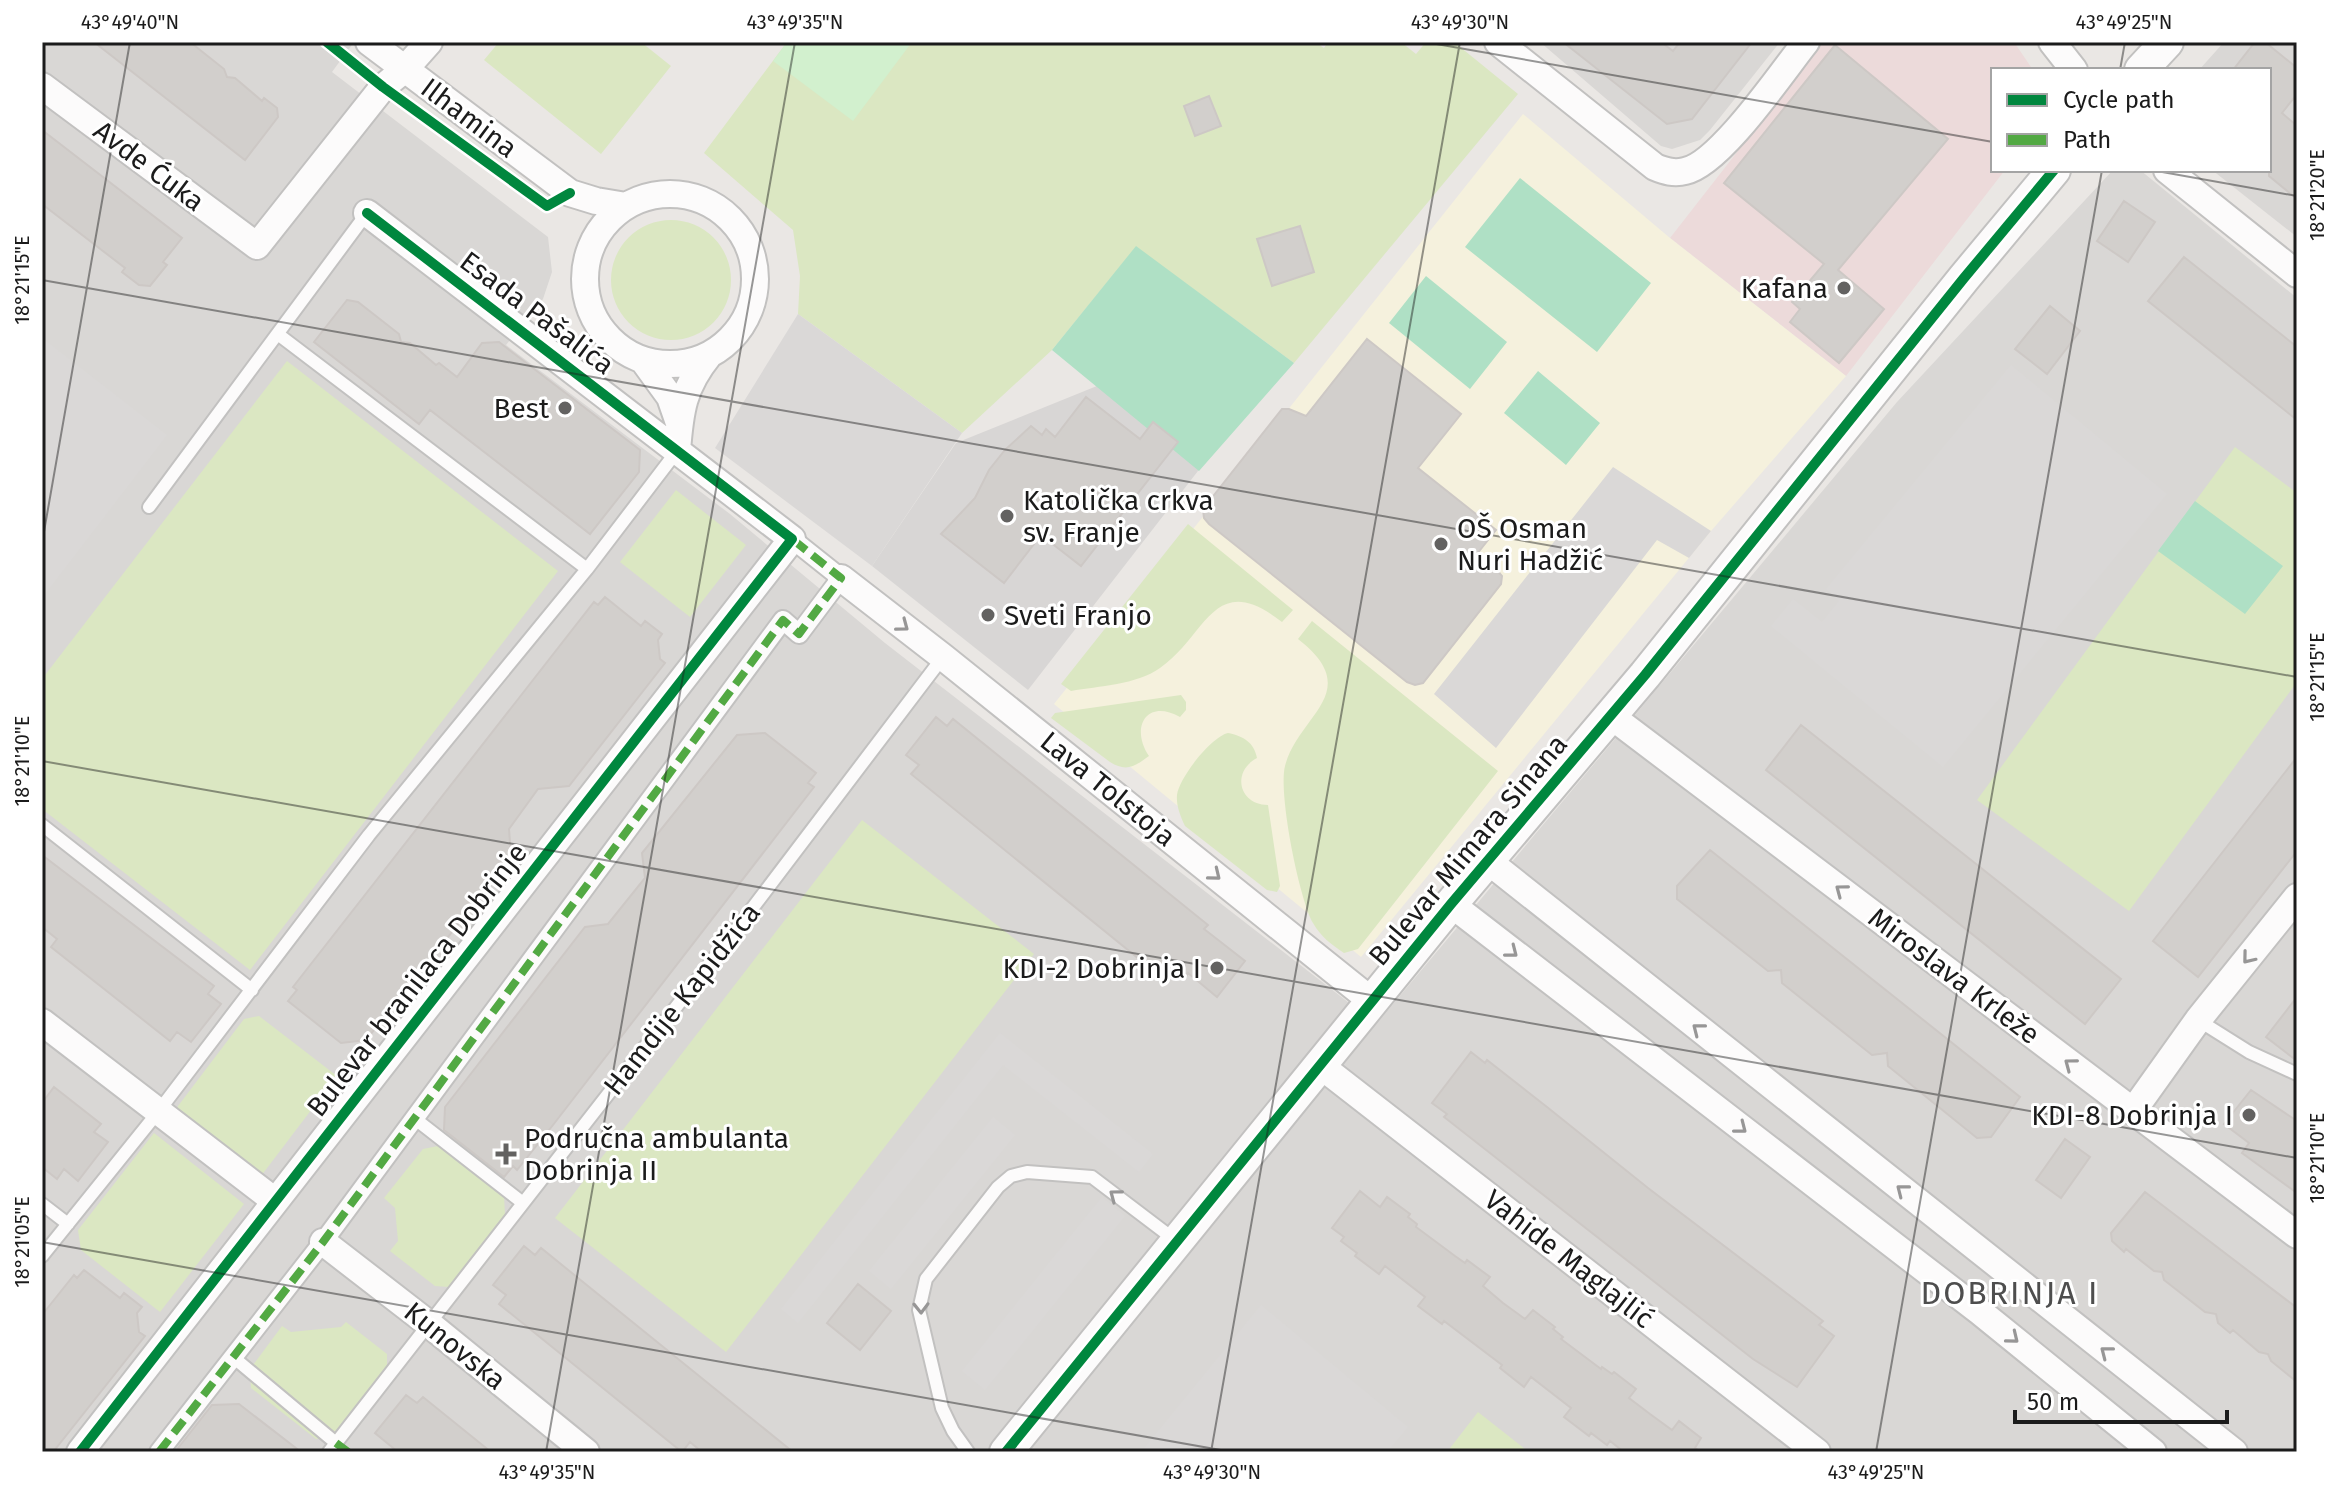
<svg xmlns="http://www.w3.org/2000/svg" width="2339" height="1494" viewBox="0 0 2339 1494" font-family="'Fira Sans',sans-serif">
	<style>
		.residential { fill: #d9d7d5 }
		.commercial { fill: #ecdada }
		.education { fill: #f5f1dd }
		.religious { fill: #d8d6d5 }
		.grass { fill: #dbe7c2 }
		.park { fill: #d2f0ce }
		.pitch { fill: #afe0c5 }
		.parking { fill: #dad8d7 }
		.building { fill: #d2cfcc; stroke: #cdc8c5; stroke-width: 2 }
		.lines { fill: none; stroke-linecap: round; stroke-linejoin: round }
		.service-casing { stroke: #c2c1c0; stroke-width: 16 }
		.pedestrian-casing { stroke: #c2c1c0; stroke-width: 22 }
		.minor-casing { stroke: #c2c1c0; stroke-width: 30 }
		.tertiary-casing { stroke: #c2c1c0; stroke-width: 36 }
		.service { stroke: #fcfbfb; stroke-width: 12 }
		.pedestrian { stroke: #fcfbfb; stroke-width: 18 }
		.minor { stroke: #fcfbfb; stroke-width: 26 }
		.tertiary { stroke: #fcfbfb; stroke-width: 32 }
		.quiet { stroke: #52a943; stroke-width: 8; stroke-dasharray: 16 8; stroke-linecap: butt }
		.cycleway-casing { stroke: #fff; stroke-width: 15 }
		.cycleway { stroke: #00873e; stroke-width: 10 }
		.oneway { stroke: #979696 }
		.ticks { fill: none; stroke: #1b1b1b; stroke-width: 2; stroke-opacity: 0.45 }
		.poi-dot { fill: #636261; stroke: #fff; stroke-width: 3 }
		.labels { text-anchor: middle; dominant-baseline: central; stroke-width: 6; stroke-linejoin: round; paint-order: stroke }
		.street-label { font-size: 28px; fill: #1b1b1b; stroke: #fff }
		.poi-label { font-size: 28px; fill: #1b1b1b; stroke: #fff; text-anchor: end }
		.quarter-label { font-size: 32px; letter-spacing: 2px; fill: #4e4e4e; stroke: #fff }
		.neatline { fill: none; stroke: #1b1b1b; stroke-width: 3 }
		.ticks-label { font-size: 20px; text-anchor: middle; fill: #1b1b1b }
	</style>
	<rect width="100%" height="100%" fill="#eae7e4"/>
	<path class="residential" d="M42,42H354L332,72L548,237L552,272L543,299L506,345L730,514L885,643L1353,1006L1378,1022L1897,402L2113,170H2140L2297,298V1452H42Z
		M1540,42H1780L1710,130L1700,140L1672,149L1661,146Z
		M2224,42H2297V237L2212,170H2269V70H2199Z"/>
	<path class="commercial" d="M1823,42H2014L2033,70H1993V170H2005L1846,376L1670,238Z"/>
	<path class="education" d="M1523,114L1670,238L1846,376L1711,531L1361,957L1054,704Z"/>
	<path class="religious" d="M1129,373L1236,422L1028,690L872,566L956,443Z"/>
	<path class="grass" d="M499,42H641L671,66L601,154L484,60Z
		M787,42H1315L1324,48L1328,42H1401L1416,54L1426,42H1454L1518,94L1294,363L1136,247L1052,350L962,433L798,314L800,276L793,230L704,153Z
		M611 280a60 60 0 1 1 120 0a60 60 0 1 1-120 0Z
		M287,361L558,571L250,970L42,809V679Z
		M2235,447L2297,493V682L2129,911L1977,800Z
		M676,490L746,545L690,617L620,562Z
		M1188,524L1293,610L1282,622C1213,568 1207,636 1160,668C1136,685 1099,686 1071,691L1061,684Z
		M1312,621L1498,771L1358,949L1344,953C1331,944 1321,937 1313,923C1299,898 1278,793 1285,766C1298,715 1366,692 1298,639Z
		M1181,695L1186,702V710L1180,717C1146,698 1130,728 1149,756C1134,767 1126,772 1110,762L1051,718L1055,713Z
		M1228,733C1243,736 1254,742 1257,758C1231,772 1239,805 1268,805L1280,886L1277,892L1267,890L1185,826C1181,817 1176,806 1177,795C1179,778 1211,737 1228,733Z
		M862,820L1034,954L726,1352L555,1218Z
		M259,1016L337,1076L261,1176L175,1110L244,1019Z
		M154,1133L244,1204L160,1312L81,1250L78,1230Z
		M438,1146L504,1196L505,1215L449,1287L435,1286L390,1251L398,1241L395,1208L384,1198L423,1149Z
		M346,1322L387,1354V1369L332,1436L316,1439L251,1388L250,1369L282,1326L291,1332L341,1327Z
		M1478,1412L1529,1452H1447Z"/>
	<path class="park" d="M787,42H912L853,121L773,61Z"/>
	<path class="pitch" d="M1520,178L1651,283L1597,352L1465,247Z
		M1136,246L1294,363L1199,471L1052,350Z
		M1426,276L1507,342L1470,389L1389,323Z
		M1538,371L1600,423L1566,465L1504,413Z
		M2195,501L2283,566L2245,614L2158,551Z"/>
	<path class="parking" d="M798,314L962,433L872,566L715,448Z
		M42,338L167,435L42,598Z
		M2011,365L2167,494L1943,767L1771,626L1793,599L1822,622L1839,601L1826,589Z
		M1613,467L1711,531L1689,558L1657,540L1496,748L1434,694Z
		M1000,1033L1153,1154L1139,1172L1003,1065L798,1323L781,1309Z
		M993,1117L1015,1135L891,1289L869,1271Z
		M1102,1197L1125,1216L985,1390L962,1371Z
		M1261,1305L1408,1427L1387,1452H1141Z"/>
	<path class="building" d="M94,42H190L224,69L227,77L235,78L262,101L264,98L277,108L278,117L245,160Z
		M1563,42H1661L1673,51L1680,42H1752L1692,119L1667,124Z
		M2255,42H2265L2297,68V94L2282,113L2297,126V199L2269,176V70H2233Z
		M1835,45L1948,139L1838,270L1884,309L1839,363L1790,322L1800,309L1792,302L1824,264L1724,183Z
		M1209,96L1221,126L1195,136L1184,106Z
		M42,130L182,238L163,262L167,265L150,286L139,285L122,272L125,268L42,204Z
		M2124,201L2155,222L2128,262L2097,241Z
		M1300,226L1314,272L1272,286L1257,239Z
		M2184,257L2297,347V420L2148,301Z
		M347,300L358,302L399,334L401,342L410,343L436,365L439,363L457,377L482,343L499,342L640,450L639,472L590,534L430,410L419,424L314,342Z
		M2050,306L2080,331L2047,374L2015,349Z
		M1367,339L1461,414L1418,468L1496,530L1473,559L1497,570L1502,576L1501,584L1423,683L1415,685L1407,682L1209,524L1204,518L1203,509L1282,409H1289L1306,416Z
		M1086,397L1140,439L1153,422L1178,442L1081,566L1041,535L1004,583L941,534L975,498L989,470L1005,450L1031,426L1042,435L1046,429L1055,437Z
		M605,597L641,626L645,621L662,634L658,640L660,659L665,663L569,786L538,789L509,829L511,858L366,1040L341,1043L288,1001L297,990L293,987L594,602L598,605Z
		M936,717L947,726L953,719L1208,925L1204,929L1245,961L1217,997L1188,973L1185,978L1173,970L1165,980L911,774L919,765L906,755Z
		M1801,725L2121,979L2085,1024L1766,770Z
		M765,733L816,773L808,783L814,787L553,1125L517,1170L513,1166L504,1177L444,1130L445,1107L585,927L608,924L645,878L642,853L737,735Z
		M2297,757V851L2198,977L2153,941Z
		M1710,850L2020,1097L1991,1137L1977,1138L1888,1066L1887,1053L1872,1055L1782,983L1781,970L1768,971L1677,899V886Z
		M42,855L214,986L208,994L221,1004L191,1042L177,1032L170,1041L51,947L57,939L42,927Z
		M2297,997V1061L2266,1037Z
		M1471,1052L1485,1063L1487,1060L1547,1107L1648,1188L1823,1321L1819,1325L1834,1336L1797,1387L1753,1359L1444,1117L1447,1114L1432,1103Z
		M54,1087L101,1124L94,1132L108,1142L78,1181L64,1169L57,1179L42,1167V1103Z
		M2251,1090L2297,1121V1193L2242,1153L2249,1143L2224,1124Z
		M2065,1139L2090,1157L2061,1198L2036,1180Z
		M1360,1191L1380,1207L1387,1197L1410,1214L1408,1217L1417,1224L1416,1227L1455,1256L1465,1263L1467,1260L1490,1277L1483,1286L1503,1303L1525,1319L1533,1310L1555,1327L1553,1329L1563,1337L1561,1339L1601,1369L1602,1367L1612,1374L1614,1372L1636,1389L1629,1398L1650,1414L1672,1430L1679,1421L1701,1438L1695,1448L1701,1452H1624L1610,1441L1607,1445L1591,1433L1589,1436L1564,1417L1571,1408L1531,1377L1524,1387L1500,1368L1502,1365L1444,1321L1442,1324L1418,1306L1425,1297L1385,1266L1379,1274L1355,1256L1357,1253L1341,1241L1344,1237L1332,1228Z
		M2145,1192L2297,1308V1382L2271,1361L2268,1354L2259,1352L2233,1330L2230,1333L2218,1323L2216,1314L2205,1312L2164,1280L2162,1272L2154,1271L2126,1249L2124,1252L2112,1241L2111,1233Z
		M524,1246L535,1255L541,1248L793,1452H702L690,1442L682,1452L499,1304L506,1295L493,1285Z
		M84,1270L120,1298L124,1293L142,1307L137,1313L139,1332L145,1336L53,1452H42V1315L74,1275L77,1278Z
		M858,1284L891,1311L860,1350L827,1323Z
		M406,1395L417,1403L423,1397L491,1452H398L375,1433Z
		M239,1404L301,1452H175L212,1405Z"/>
	<g class="lines">
		<defs>
			<path id="service" d="M149,507L367,213
				M587,569L677,451
				M42,825L252,990
				M2198,1020L2249,1052L2297,1074
				M414,1118L523,1203
				M42,1204L68,1224
				M42,1256L158,1112L369,835L587,569L279,335
				M233,1357L336,1443
				M329,1452L726,943L943,657
				M968,1452L953,1431L942,1408L919,1310L926,1279L998,1187L1011,1176L1027,1172L1092,1177L1175,1240"/>
			<path id="pedestrian" d="M159,1452L323,1242L783,620L799,634L841,578L792,539"/>
			<path id="minor" d="M369,42L570,193L596,201L626,206
				M1498,42L1655,167C1665,171 1674,174 1685,171C1720,164 1782,72 1806,42
				M2052,42L2074,70
				M42,86L257,246L383,87L405,69L429,42
				M2167,170L2297,274
				M585 279a85 85 0 1 1 170 0a85 85 0 1 1-170 0Z
				M643,360L670,397L679,423
				M677,451C680,411 683,387 709,355
				M841,578L943,657L1373,1002
				M1611,716L2297,1235
				M1488,861L2234,1452
				M1451,904L1979,1311L2153,1452
				M42,1022L275,1201
				M1321,1066L1817,1452
				M2133,1111L2198,1020L2297,897
				M323,1242L429,1324L586,1452
				M80,1452L792,539L367,213"/>
			<path id="tertiary" d="M2141,70L2167,42
				M1006,1452L1451,904L1645,675L1964,278L2054,170"/>
		</defs>
		<use href="#service" class="service-casing"/>
		<use href="#pedestrian" class="pedestrian-casing"/>
		<use href="#minor" class="minor-casing"/>
		<use href="#tertiary" class="tertiary-casing"/>
		<use href="#service" class="service"/>
		<use href="#pedestrian" class="pedestrian"/>
		<use href="#minor" class="minor"/>
		<use href="#tertiary" class="tertiary"/>
		<path class="quiet" d="M336,1443L348,1452
			M159,1452L323,1242L783,620L799,634L841,578L792,539"/>
		<defs>
			<path id="cycleway" d="M327,42L383,87L547,206L570,193
				M80,1452L792,539L367,213
				M1006,1452L1451,904L1645,675L1964,278L2054,170"/>
		</defs>
		<use href="#cycleway" class="cycleway-casing"/>
		<use href="#cycleway" class="cycleway"/>
	</g>
	<defs><path id="oneway-chevron" d="M-2-3.5L2.5 0L-2 3.5" fill="none" stroke-width="1.6" stroke-linecap="round" stroke-linejoin="round" transform="scale(2)"/></defs>
	<g class="oneway">
		<use href="#oneway-chevron" transform="translate(903 626) rotate(37)"/>
		<use href="#oneway-chevron" transform="translate(1215 875) rotate(39)"/>
		<use href="#oneway-chevron" transform="translate(1841 890) rotate(-143)"/>
		<use href="#oneway-chevron" transform="translate(1512 952) rotate(38)"/>
		<use href="#oneway-chevron" transform="translate(2248 958) rotate(129)"/>
		<use href="#oneway-chevron" transform="translate(1698 1029) rotate(-142)"/>
		<use href="#oneway-chevron" transform="translate(2070 1064) rotate(-143)"/>
		<use href="#oneway-chevron" transform="translate(1741 1128) rotate(38)"/>
		<use href="#oneway-chevron" transform="translate(1902 1190) rotate(-142)"/>
		<use href="#oneway-chevron" transform="translate(1115 1195) rotate(-143)"/>
		<use href="#oneway-chevron" transform="translate(921 1308) rotate(89)"/>
		<use href="#oneway-chevron" transform="translate(2013 1338) rotate(39)"/>
		<use href="#oneway-chevron" transform="translate(2106 1352) rotate(-142)"/>
	</g>
	<path class="ticks" d="M1425,42L1993,142M2120,70L2125,42M2151,170L2297,196M42,280L2297,677M42,543L130,42M42,761L2297,1158M42,1242L1232,1452M546,1452L795,42M1211,1452L1460,42M1876,1452L2102,170"/>
	<g class="poi-dot">
		<circle cx="1844" cy="288" r="8"/>
		<circle cx="565" cy="408" r="8"/>
		<circle cx="1007" cy="516" r="8"/>
		<circle cx="1441" cy="544" r="8"/>
		<circle cx="988" cy="615" r="8"/>
		<circle cx="1217" cy="968" r="8"/>
		<circle cx="2249" cy="1115" r="8"/>
		<path d="M502 1142h8v8h8v8h-8v8h-8v-8h-8v-8h8z"/>
	</g>
	<g class="labels">
		<g class="street-label">
			<text transform="translate(469 118) rotate(37)">Ilhamina</text>
			<text transform="translate(149 166) rotate(37)">Avde Ćuka</text>
			<text transform="translate(537 313) rotate(37)">Esada Pašalića</text>
			<text transform="translate(1108 789) rotate(39)">Lava Tolstoja</text>
			<text transform="translate(1468 850) rotate(-50)">Bulevar Mimara Sinana</text>
			<text transform="translate(1954 976) rotate(37)">Miroslava Krleže</text>
			<text transform="translate(417 980) rotate(-52)">Bulevar branilaca Dobrinje</text>
			<text transform="translate(682 999) rotate(-52)">Hamdije Kapidžića</text>
			<text transform="translate(1569 1259) rotate(38)">Vahide Maglajlić</text>
			<text transform="translate(455 1346) rotate(39)">Kunovska</text>
		</g>
		<g class="poi-label">
			<text x="1828" y="288">Kafana</text>
			<text x="549" y="408">Best</text>
			<text x="1023" y="500" text-anchor="start">Katolička crkva<tspan x="1023" dy="32">sv. Franje</tspan></text>
			<text x="1457" y="528" text-anchor="start">OŠ Osman<tspan x="1457" dy="32">Nuri Hadžić</tspan></text>
			<text x="1004" y="615" text-anchor="start">Sveti Franjo</text>
			<text x="1201" y="968">KDI-2 Dobrinja I</text>
			<text x="2233" y="1115">KDI-8 Dobrinja I</text>
			<text x="524" y="1138" text-anchor="start">Područna ambulanta<tspan x="524" dy="32">Dobrinja II</tspan></text>
		</g>
		<g class="quarter-label">
			<text x="2010" y="1293">DOBRINJA I</text>
		</g>
	</g>
	<rect width="2339" height="1494" fill="none" stroke="#ffffff" stroke-width="88"/>
	<rect x="1991" y="68" width="280" height="104" fill="#ffffff" stroke="#a4a4a4" stroke-width="2"/>
	<rect x="2007" y="94" width="40" height="12" fill="#00873e" stroke="#a4a4a4" stroke-width="2"/>
	<text x="2063" y="108" font-size="24" fill="#1b1b1b">Cycle path</text>
	<rect x="2007" y="134" width="40" height="12" fill="#52a943" stroke="#a4a4a4" stroke-width="2"/>
	<text x="2063" y="148" font-size="24" fill="#1b1b1b">Path</text>
	<path d="M2015 1410v12h212v-12" fill="none" stroke="#1b1b1b" stroke-width="4"/>
	<text x="2027" y="1410" font-size="24" fill="#1b1b1b" stroke="#ffffff" stroke-width="6" paint-order="stroke">50 m</text>
	<rect x="44" y="44" width="2251" height="1406" class="neatline"/>
	<g class="ticks-label">
		<text x="130" y="29">43°49'40"N</text>
		<text x="795" y="29">43°49'35"N</text>
		<text x="1460" y="29">43°49'30"N</text>
		<text x="2124" y="29">43°49'25"N</text>
		<text transform="translate(2317 195) rotate(-90)" y="7">18°21'20"E</text>
		<text transform="translate(22 280) rotate(-90)" y="7">18°21'15"E</text>
		<text transform="translate(2317 677) rotate(-90)" y="7">18°21'15"E</text>
		<text transform="translate(22 761) rotate(-90)" y="7">18°21'10"E</text>
		<text transform="translate(2317 1158) rotate(-90)" y="7">18°21'10"E</text>
		<text transform="translate(22 1242) rotate(-90)" y="7">18°21'05"E</text>
		<text x="547" y="1479">43°49'35"N</text>
		<text x="1212" y="1479">43°49'30"N</text>
		<text x="1876" y="1479">43°49'25"N</text>
	</g>
</svg>
